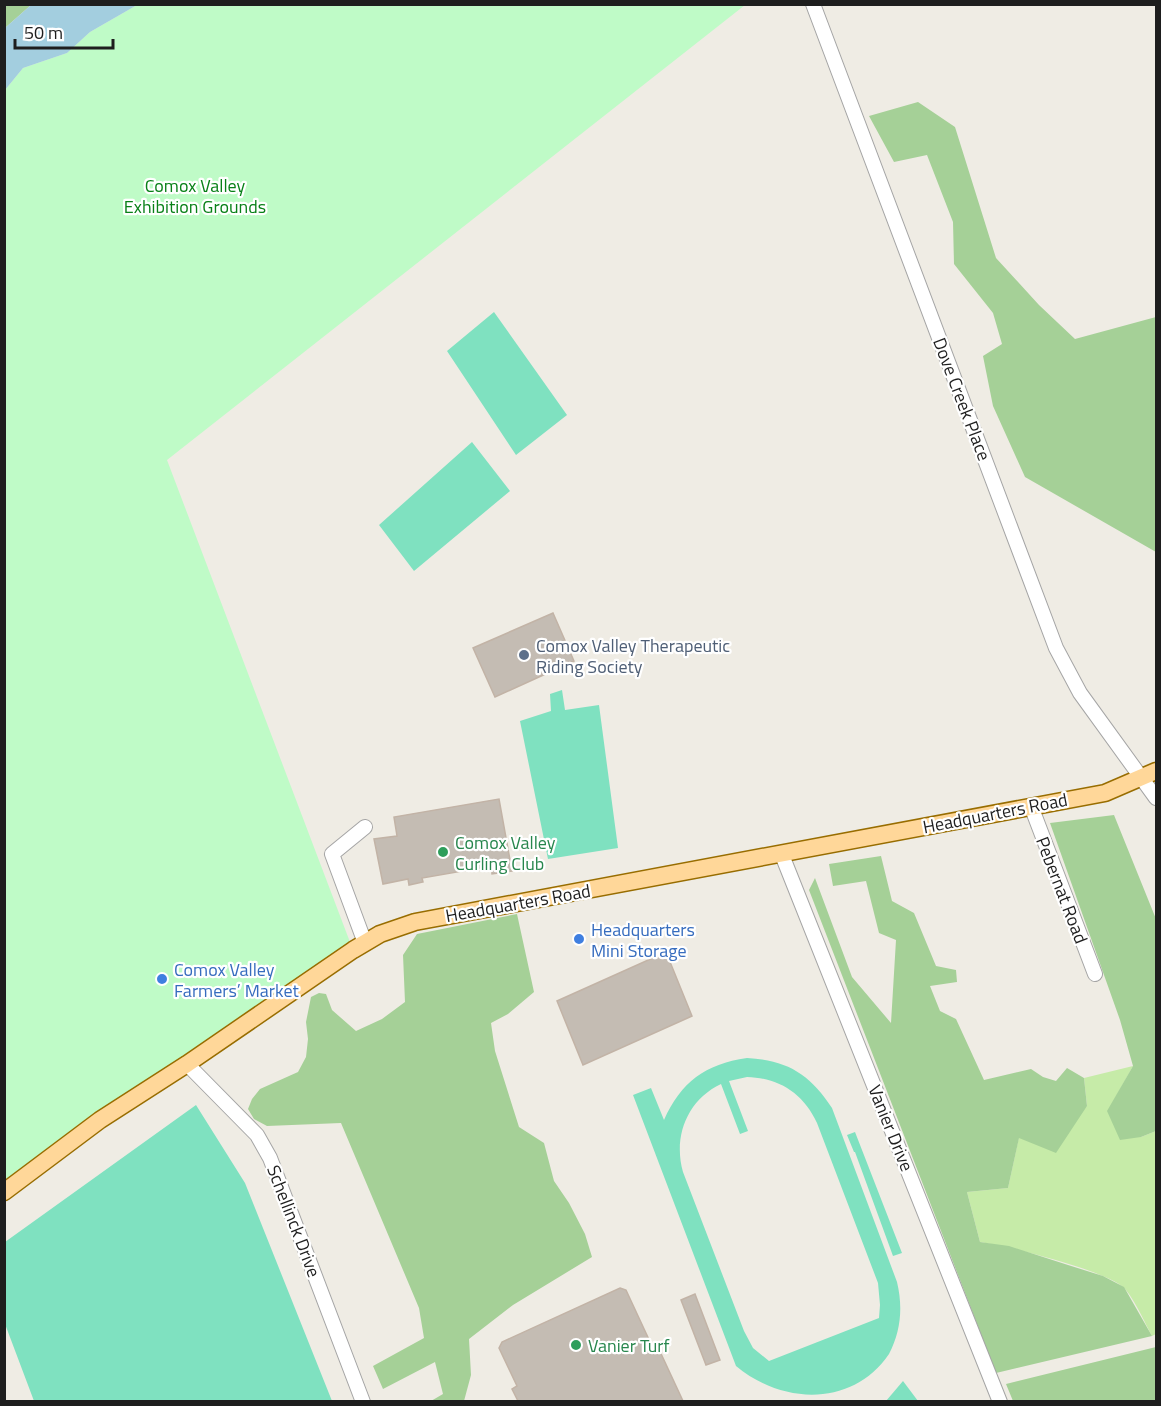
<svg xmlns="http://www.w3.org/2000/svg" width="1161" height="1406" viewBox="0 0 1161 1406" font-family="'Titillium Web',sans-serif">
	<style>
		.grass { fill: #c6eba8 }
		.forest { fill: #a5d097 }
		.park { fill: #bffbc7 }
		.pitch { fill: #7fe1c0; fill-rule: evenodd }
		.water { fill: #a3cedf }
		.building { fill: #c4bcb3; stroke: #c2b3a6; stroke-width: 1.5 }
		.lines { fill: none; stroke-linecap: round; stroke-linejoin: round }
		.minor-casing { stroke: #a5a5a5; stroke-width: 16 }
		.major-casing { stroke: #986d00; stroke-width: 19 }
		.minor { stroke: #fff; stroke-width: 14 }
		.major { stroke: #ffd799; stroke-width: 16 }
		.service-dot { fill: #5c6f8a; stroke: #fff; stroke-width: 2 }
		.leisure-dot { fill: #2e9e5b; stroke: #fff; stroke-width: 2 }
		.shop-dot { fill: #3f7fe0; stroke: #fff; stroke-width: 2 }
		.labels { text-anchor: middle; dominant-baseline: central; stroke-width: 4.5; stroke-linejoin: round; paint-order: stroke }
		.park-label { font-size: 18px; fill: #088017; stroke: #fff }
		.street-label { font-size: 18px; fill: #1e1e1e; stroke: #fff }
		.service-label { font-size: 18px; fill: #4e5e75; stroke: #fff; text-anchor: start }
		.leisure-label { font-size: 18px; fill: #27864d; stroke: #fff; text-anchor: start }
		.shop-label { font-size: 18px; fill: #366cbe; stroke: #fff; text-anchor: start }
	</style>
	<rect width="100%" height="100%" fill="#efece4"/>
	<path class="grass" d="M1133,1066L1108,1111L1141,1137L1156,1131V1334L1152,1336C1145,1323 1134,1298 1124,1288C1108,1271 1006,1246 980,1242L967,1192L1008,1188L1019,1137L1087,1106L1084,1078Z"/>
	<path class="forest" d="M5,4H31V5L5,28Z
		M918,102L955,127L996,258L1039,305L1075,339L1156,317V552L1025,477L993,406L983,356L1002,344L993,313L954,264L953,222L927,155L894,162L869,116Z
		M1114,815L1156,919V1131L1141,1137L1120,1140L1107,1111L1133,1066L1120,1020L1050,823Z
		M881,856L892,901L914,913L936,966L956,970L957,982L930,986L940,1011L956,1019L984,1080L1031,1069L1043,1077L1056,1081L1067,1068L1084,1078L1087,1106L1056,1153L1019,1138L1008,1188L967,1192L980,1242L1009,1246L1068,1265L1103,1276L1124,1287L1152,1336L996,1373L809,890L815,878L852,977L891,1023L896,940L879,933L866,881L833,886L829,864Z
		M517,914L534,992L508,1014L491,1023L495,1051L519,1127L544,1143L554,1181L569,1203L585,1234L592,1257L513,1305L469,1339L471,1375L464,1401H431L443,1394L435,1362L383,1389L373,1366L424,1338L419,1308L341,1123L267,1126L254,1119L248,1109L252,1099L260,1089L298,1072L306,1057L308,1039L306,1022L311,997L319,993L326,994L332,1010L356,1031L382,1019L405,1002L403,955L417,934Z
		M1156,1347V1401H1013L1006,1384Z"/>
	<path class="park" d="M137,5H745L167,460L353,950L5,1192V90L23,68L67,53L90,32Z"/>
	<path class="pitch" d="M494,312L567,415L516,455L447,351Z
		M472,442L510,491L414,571L379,525Z
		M562,690L565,710L599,705L618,848L548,859L520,721L551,711L550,694Z
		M747,1058C787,1060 810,1074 832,1108L897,1282C903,1307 901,1331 889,1354C854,1406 784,1406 736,1366L633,1095L651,1088L664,1120C681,1082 705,1064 747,1058ZM747,1077C779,1078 803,1093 817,1123L878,1283L880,1305L879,1318L769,1361L753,1348L744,1331L683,1172C673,1137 687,1100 721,1084L740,1134L748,1131L729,1081Z
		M196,1105L245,1183L332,1401H34L5,1324V1242Z
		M855,1132L902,1253L893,1256L855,1152H854L847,1135Z
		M903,1381L918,1401H886Z"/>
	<path class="water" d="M31,5V4L137,5L90,32L67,53L23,68L5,90V28Z"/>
	<path class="building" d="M553,613L574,661L495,697L473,648Z
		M499,799L512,871L492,874L491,866L422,878L423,882L409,885L408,879L383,884L374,839L397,836L394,817Z
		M666,952L692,1016L583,1065L557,1001Z
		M620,1288L626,1290L652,1346L656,1343L683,1401H518L512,1389L517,1386L499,1348L502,1342Z
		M695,1294L720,1360L706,1365L681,1300Z"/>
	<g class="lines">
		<defs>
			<path id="minor" d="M813,4L1056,648L1080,693L1156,798
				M1031,806L1095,974
				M782,855L1000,1402
				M365,943L332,854L365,827
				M187,1064L257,1135L270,1158L363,1402"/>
			<path id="major" d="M4,1192L100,1120L187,1064L353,950L380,934L415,922L1105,793L1156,771"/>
		</defs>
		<use href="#minor" class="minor-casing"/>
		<use href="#major" class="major-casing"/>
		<use href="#minor" class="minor"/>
		<use href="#major" class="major"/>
	</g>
	<circle class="service-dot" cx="524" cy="655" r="6"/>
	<g class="leisure-dot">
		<circle cx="443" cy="852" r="6"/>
		<circle cx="576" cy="1345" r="6"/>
	</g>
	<g class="shop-dot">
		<circle cx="579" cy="939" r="6"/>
		<circle cx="162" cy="979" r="6"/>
	</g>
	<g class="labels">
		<g class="park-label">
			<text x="195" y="185">Comox Valley<tspan x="195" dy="21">Exhibition Grounds</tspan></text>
		</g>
		<g class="street-label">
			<text transform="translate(962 399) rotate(69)">Dove Creek Place</text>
			<text transform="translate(995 813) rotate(-11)">Headquarters Road</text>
			<text transform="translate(1062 890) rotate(69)">Pebernat Road</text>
			<text transform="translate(518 903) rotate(-10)">Headquarters Road</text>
			<text transform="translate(891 1128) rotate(68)">Vanier Drive</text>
			<text transform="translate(294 1221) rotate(69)">Schellinck Drive</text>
		</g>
		<g class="service-label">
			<text x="536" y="645">Comox Valley Therapeutic<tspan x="536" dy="21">Riding Society</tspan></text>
		</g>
		<g class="leisure-label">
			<text x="455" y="842">Comox Valley<tspan x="455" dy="21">Curling Club</tspan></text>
			<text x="588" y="1345">Vanier Turf</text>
		</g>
		<g class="shop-label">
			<text x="591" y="929">Headquarters<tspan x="591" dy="21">Mini Storage</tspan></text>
			<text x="174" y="969">Comox Valley<tspan x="174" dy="21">Farmers’ Market</tspan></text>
		</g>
	</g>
	<rect width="1161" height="1406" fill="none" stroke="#1e1e1e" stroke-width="12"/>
	<path d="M15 39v9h98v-9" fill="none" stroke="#1e1e1e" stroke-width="3"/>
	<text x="24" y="39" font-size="18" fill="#1e1e1e" stroke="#ffffff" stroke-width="4.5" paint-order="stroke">50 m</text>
</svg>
